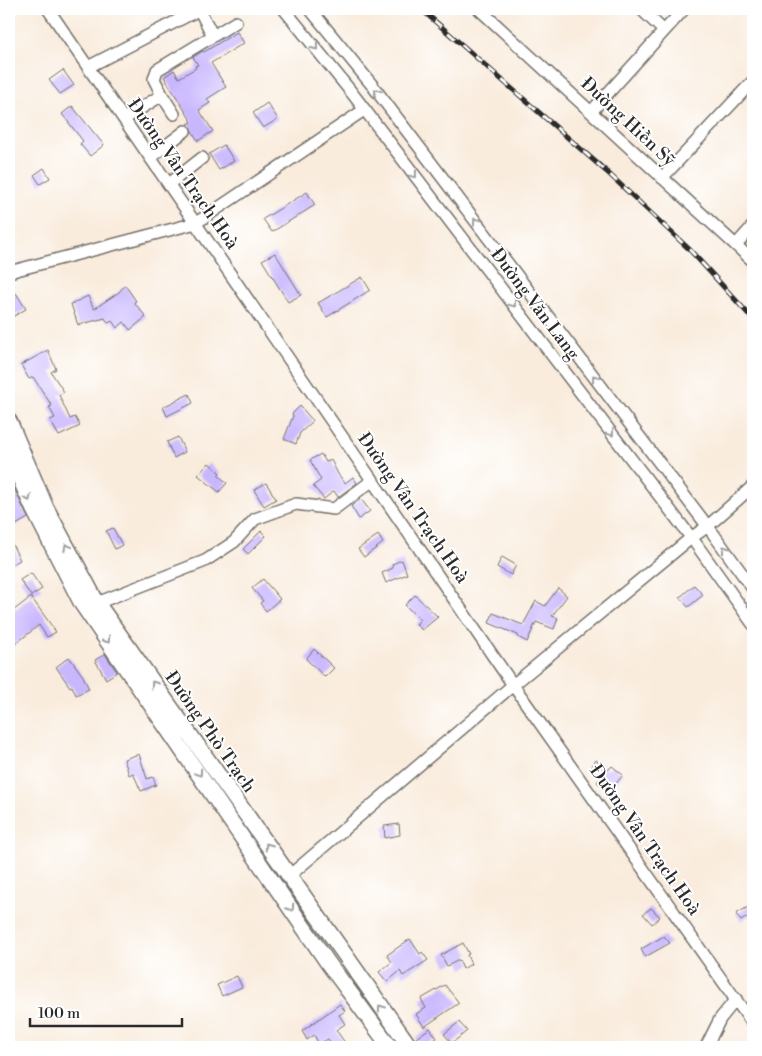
<svg xmlns="http://www.w3.org/2000/svg" width="762" height="1056" viewBox="0 0 762 1056" font-family="'Libre Bodoni',serif">
	<style>
		.building { fill: #c9b7fe }
		.lines { fill: none; stroke-linecap: round; stroke-linejoin: round }
		.minor-casing { stroke: #736f69; stroke-width: 14 }
		.highway-casing { stroke: #736f69; stroke-width: 18 }
		.minor { stroke: #fff; stroke-width: 11 }
		.highway { stroke: #fff; stroke-width: 15 }
		.rail-casing { stroke: #2b2b2b; stroke-width: 5 }
		.rail { stroke: #fff; stroke-width: 3; stroke-dasharray: 9; stroke-linecap: butt }
		.oneway { stroke: #a0a0a0 }
		.labels { text-anchor: middle; dominant-baseline: central; stroke-width: 4; stroke-linejoin: round; paint-order: stroke }
		.street-label { font-size: 18px; fill: #2b2b2b; stroke: #fff }
	</style>
	<rect width="100%" height="100%" fill="#fff"/>
	<filter id="ink" filterUnits="userSpaceOnUse"><feTurbulence type="fractalNoise" baseFrequency=".02" numOctaves="2"/><feDisplacementMap in="SourceGraphic" scale="10" xChannelSelector="R" yChannelSelector="G"/><feConvolveMatrix kernelMatrix="1 2 1 2 8 2 1 2 1" color-interpolation-filters="sRGB"/></filter>
	<filter id="wash" filterUnits="userSpaceOnUse"><feTurbulence type="fractalNoise" baseFrequency=".0096" numOctaves="4" result="noise"/><feDisplacementMap in="SourceGraphic" scale="20" xChannelSelector="R" yChannelSelector="G"/><feGaussianBlur stdDeviation="1.12" result="paint"/><feColorMatrix in="noise" values="0 0 0 0 0 0 0 0 0 0 0 0 0 0 0 0 0 1.4 0 .05"/><feComposite in="paint" operator="in"/></filter>
	<g filter="url(#wash)">
		<rect width="100%" height="100%" fill="#f9ecdd"/>
		<g id="blocks">
			<path class="building" d="M237,32L244,43L211,63L226,87L207,99L210,103L199,110L213,131L198,141L188,124L192,122L164,77L174,70L179,78L196,68L195,66L198,65L193,57L203,51L204,52Z
				M63,70L74,85L60,94L49,80Z
				M267,103L278,119L263,128L253,113Z
				M72,106L104,145L90,156L80,144L83,141L62,114Z
				M224,145L234,161L219,170L209,154Z
				M44,168L50,178L40,184L34,175Z
				M307,192L315,205L272,232L263,219Z
				M275,253L301,295L288,302L262,260Z
				M362,277L370,290L327,317L318,303Z
				M125,285L136,301L134,302L146,317L130,330L124,322L117,328L112,321L108,323L105,318L78,325L71,304L88,296L94,309L119,292Z
				M16,293L26,309L9,319V297Z
				M48,350L56,369L51,372L64,392L59,395L70,419L75,417L80,426L59,436L50,420L55,418L49,407L52,406L33,377L29,379L21,365Z
				M189,394L193,403L167,416L163,407Z
				M300,406L313,421L300,433L296,444L284,439L293,416L292,414Z
				M178,437L185,452L174,458L167,442Z
				M321,454L326,462L331,460L338,474L345,483L353,477L357,483L338,497L334,491L324,499L313,486L321,480L310,460Z
				M209,463L220,473L218,475L227,483L219,492L198,475Z
				M266,483L276,499L264,506L254,490Z
				M14,488L28,518L9,529V490Z
				M361,499L370,511L359,519L351,506Z
				M113,528L122,545L115,549L106,531Z
				M261,531L266,536L248,554L243,549Z
				M378,535L383,543L364,557L358,549Z
				M9,538L20,560L9,566Z
				M502,557L516,565L511,575L497,567Z
				M402,560L407,574L386,583L382,573L393,568L392,564Z
				M31,573L42,589L31,596L20,580Z
				M263,579L280,599L266,611L260,603L263,601L252,588Z
				M694,585L703,595L688,607L680,597Z
				M558,588L567,596L552,616L558,618L554,629L536,622L527,642L518,637V635L489,623L493,613L523,625L536,601L545,606Z
				M415,595L438,617L422,630L416,624L420,620L405,605Z
				M31,597L56,632L47,637L39,625L9,649V614Z
				M314,649L334,668L325,677L306,659Z
				M105,654L117,672L106,679L95,660Z
				M69,657L83,676L89,689L76,695L72,686L70,687L56,667Z
				M139,754L147,779L153,777L156,785L141,791L133,773L129,775L124,759Z
				M596,760L608,770L612,766L623,775L609,792L597,782L601,777L590,768Z
				M399,824L400,835L385,838L384,826Z
				M753,904V913L741,921L736,914Z
				M651,908L660,917L652,924L643,914Z
				M664,936L670,943L645,957L641,949Z
				M410,939L420,954L422,952L428,960L403,976L400,971L387,982L379,972L392,962L387,955Z
				M463,943L469,954L467,955L471,964L463,969L459,960L447,966L441,955Z
				M237,976L242,987L222,996L217,985Z
				M445,985L459,1003L424,1027L416,1014L426,1008L421,999Z
				M340,1004L345,1011L339,1015L345,1024L336,1030L348,1047H334L328,1039L319,1044L314,1035L307,1040L302,1031Z
				M459,1022L467,1031L452,1043L444,1034Z
				M430,1028L437,1038L423,1047L416,1038Z"/>
		</g>
	</g>
	<g filter="url(#ink)">
		<use href="#blocks" fill-opacity="0" stroke="#736f69" stroke-width="1"/>
		<g class="lines">
			<defs>
				<path id="minor" d="M48,9L513,685L753,1024
					M284,9L352,93L696,544L753,624
					M310,9L372,85L712,532L753,589
					M479,9L753,261
					M641,9L664,31
					M213,36L236,22
					M88,67L200,9
					M162,95L174,114
					M591,112L684,9
					M124,119L162,95L154,79L157,70L213,36L199,9
					M151,157L185,131
					M662,178L753,81
					M169,184L202,158
					M736,245L753,226
					M9,272L196,223L364,110
					M97,603L205,561L234,542L255,519L296,504L334,509L373,480
					M289,876L513,685L691,538L708,526L753,486
					M706,1047L720,1019L736,999"/>
				<path id="highway" d="M9,421L46,508L97,603L410,1047
					M9,453L33,508L82,604L328,963L390,1047"/>
			</defs>
			<use href="#minor" class="minor-casing"/>
			<use href="#highway" class="highway-casing"/>
			<use href="#minor" class="minor"/>
			<use href="#highway" class="highway"/>
			<defs>
				<path id="rail" d="M421,9L607,172L689,249L753,319"/>
			</defs>
			<use href="#rail" class="rail-casing"/>
			<use href="#rail" class="rail"/>
		</g>
		<defs><path id="oneway-chevron" d="M-2-3.5L2.5 0L-2 3.5" fill="none" stroke-width="1.6" stroke-linecap="round" stroke-linejoin="round" transform="scale(1.25)"/></defs>
		<g class="oneway">
			<use href="#oneway-chevron" transform="translate(315 47) rotate(51)"/>
			<use href="#oneway-chevron" transform="translate(377 92) rotate(-127)"/>
			<use href="#oneway-chevron" transform="translate(414 175) rotate(53)"/>
			<use href="#oneway-chevron" transform="translate(476 221) rotate(-127)"/>
			<use href="#oneway-chevron" transform="translate(513 304) rotate(53)"/>
			<use href="#oneway-chevron" transform="translate(595 378) rotate(-127)"/>
			<use href="#oneway-chevron" transform="translate(611 433) rotate(53)"/>
			<use href="#oneway-chevron" transform="translate(28 498) rotate(66)"/>
			<use href="#oneway-chevron" transform="translate(67 547) rotate(-118)"/>
			<use href="#oneway-chevron" transform="translate(725 549) rotate(-126)"/>
			<use href="#oneway-chevron" transform="translate(107 640) rotate(55)"/>
			<use href="#oneway-chevron" transform="translate(154 684) rotate(-125)"/>
			<use href="#oneway-chevron" transform="translate(199 773) rotate(56)"/>
			<use href="#oneway-chevron" transform="translate(268 846) rotate(-125)"/>
			<use href="#oneway-chevron" transform="translate(291 908) rotate(56)"/>
			<use href="#oneway-chevron" transform="translate(381 1008) rotate(-125)"/>
		</g>
	</g>
	<g class="labels">
		<g class="street-label">
			<text transform="translate(628 122) rotate(43)">Đường Hiền Sỹ</text>
			<text transform="translate(183 174) rotate(55)">Đường Vân Trạch Hoà</text>
			<text transform="translate(535 304) rotate(53)">Đường Văn Lang</text>
			<text transform="translate(413 508) rotate(55)">Đường Vân Trạch Hoà</text>
			<text transform="translate(210 732) rotate(55)">Đường Phò Trạch</text>
			<text transform="translate(645 840) rotate(55)">Đường Vân Trạch Hoà</text>
		</g>
	</g>
	<rect width="762" height="1056" fill="none" stroke="#fff" stroke-width="30"/>
	<path d="M30 1018v8h152v-8" fill="none" stroke="#2b2b2b" stroke-width="2.5"/>
	<text x="38" y="1018" font-size="15" fill="#2b2b2b" stroke="#ffffff" stroke-width="4" paint-order="stroke">100 m</text>
</svg>
